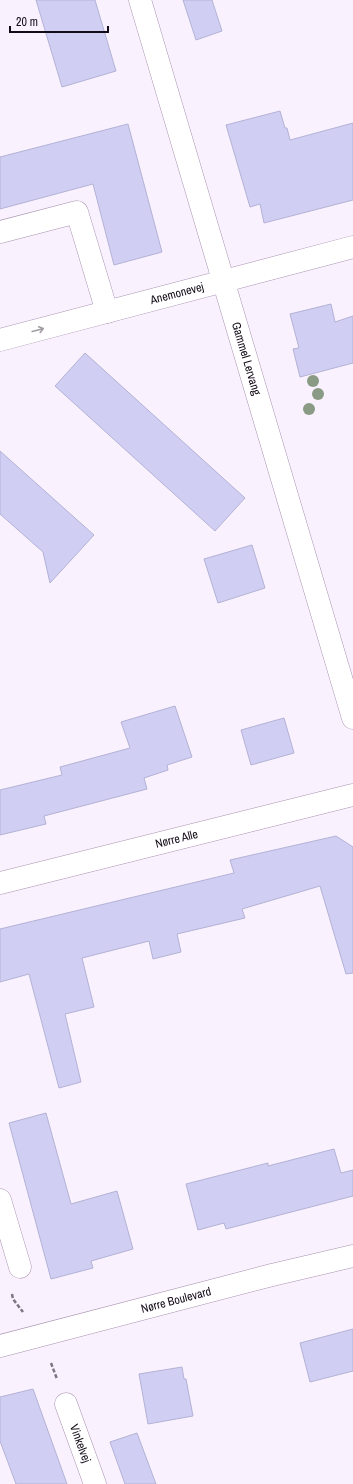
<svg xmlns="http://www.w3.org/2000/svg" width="353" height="1484" viewBox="0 0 353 1484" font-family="'Archivo Narrow',sans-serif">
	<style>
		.building { fill: #d0cff3; stroke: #b3b2d5 }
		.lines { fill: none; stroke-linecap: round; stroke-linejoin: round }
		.minor-casing { stroke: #a993b1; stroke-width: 23 }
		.path { stroke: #7e7682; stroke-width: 2.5; stroke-dasharray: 4 2; stroke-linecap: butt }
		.minor { stroke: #fff; stroke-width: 22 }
		.tree { fill: #8a9a85 }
		.oneway { stroke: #a19da2 }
		.labels { text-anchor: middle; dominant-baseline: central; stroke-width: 4; stroke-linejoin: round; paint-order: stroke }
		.street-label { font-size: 12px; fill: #130b16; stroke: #faf1fe }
	</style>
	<rect width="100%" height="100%" fill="#faf1fe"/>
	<path class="building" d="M36,0H95L116,71L62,87Z
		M183,0H212L222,31L196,40Z
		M280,111L285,128H287L290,140L353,123V200L264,223L260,204L250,207L226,125Z
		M128,124L162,252L114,265L93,184L0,209V157Z
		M331,304L335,322L353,316V363L300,377L293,349L299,348L290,314Z
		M85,353L245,498L215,531L55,386Z
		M0,451L94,535L50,583L43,552L0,514Z
		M252,545L265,588L218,603L204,559Z
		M175,706L192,757L167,765L168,770L144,778L147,789L44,816L46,824L0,835V790L62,775L60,767L130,748L121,722Z
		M284,718L294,753L251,765L241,730Z
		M336,836L353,847V973L346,974L320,886L242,909L245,918L177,934L181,952L153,959L149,941L82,958L94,1007L65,1014L81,1082L59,1088L29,974L0,982V929L234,873L230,860Z
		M46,1113L71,1204L117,1191L133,1249L91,1261L93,1268L51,1279L9,1123Z
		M334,1149L341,1173L353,1170V1196L226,1229L224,1223L198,1230L186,1184L268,1163V1166Z
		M353,1329V1371L310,1382L300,1343Z
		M182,1367L184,1379H186L193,1416L148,1424L139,1374Z
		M33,1389L67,1484H16L0,1441V1397Z
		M137,1433L156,1484H125L110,1442Z"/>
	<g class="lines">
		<defs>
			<g id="minor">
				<path id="s1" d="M140,0L353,718"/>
				<path d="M0,232L77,212L107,312"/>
				<path id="s2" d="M0,340L353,247"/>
				<path id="s3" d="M0,883L353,795"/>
				<path d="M0,1200L20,1267"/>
				<path id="s4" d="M0,1346L272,1275L353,1256"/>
				<path id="s5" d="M66,1404L95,1484"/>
			</g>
		</defs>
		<use href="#minor" class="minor-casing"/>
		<path class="path" d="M12,1294L13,1299L23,1312
			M51,1363L57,1379"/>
		<use href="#minor" class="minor"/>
	</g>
	<g class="tree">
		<circle cx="313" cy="381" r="6"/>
		<circle cx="318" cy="394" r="6"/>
		<circle cx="309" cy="409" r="6"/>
	</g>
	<defs><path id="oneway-shaft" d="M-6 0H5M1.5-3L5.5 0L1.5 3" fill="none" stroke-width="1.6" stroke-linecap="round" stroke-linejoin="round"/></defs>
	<use class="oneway" href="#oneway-shaft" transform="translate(38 330) rotate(-15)"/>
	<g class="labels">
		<g class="street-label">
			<text stroke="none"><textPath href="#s2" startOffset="183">Anemonevej</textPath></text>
			<text stroke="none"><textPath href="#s1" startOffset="374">Gammel Lervang</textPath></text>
			<text stroke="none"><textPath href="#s3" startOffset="182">Nørre Alle</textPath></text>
			<text stroke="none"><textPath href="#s4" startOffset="182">Nørre Boulevard</textPath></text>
			<text stroke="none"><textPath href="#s5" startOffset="42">Vinkelvej</textPath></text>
		</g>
	</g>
	<path d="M10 26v6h98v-6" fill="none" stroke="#130b16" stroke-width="2"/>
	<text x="16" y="26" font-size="12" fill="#130b16" stroke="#faf1fe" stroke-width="3" paint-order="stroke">20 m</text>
</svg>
